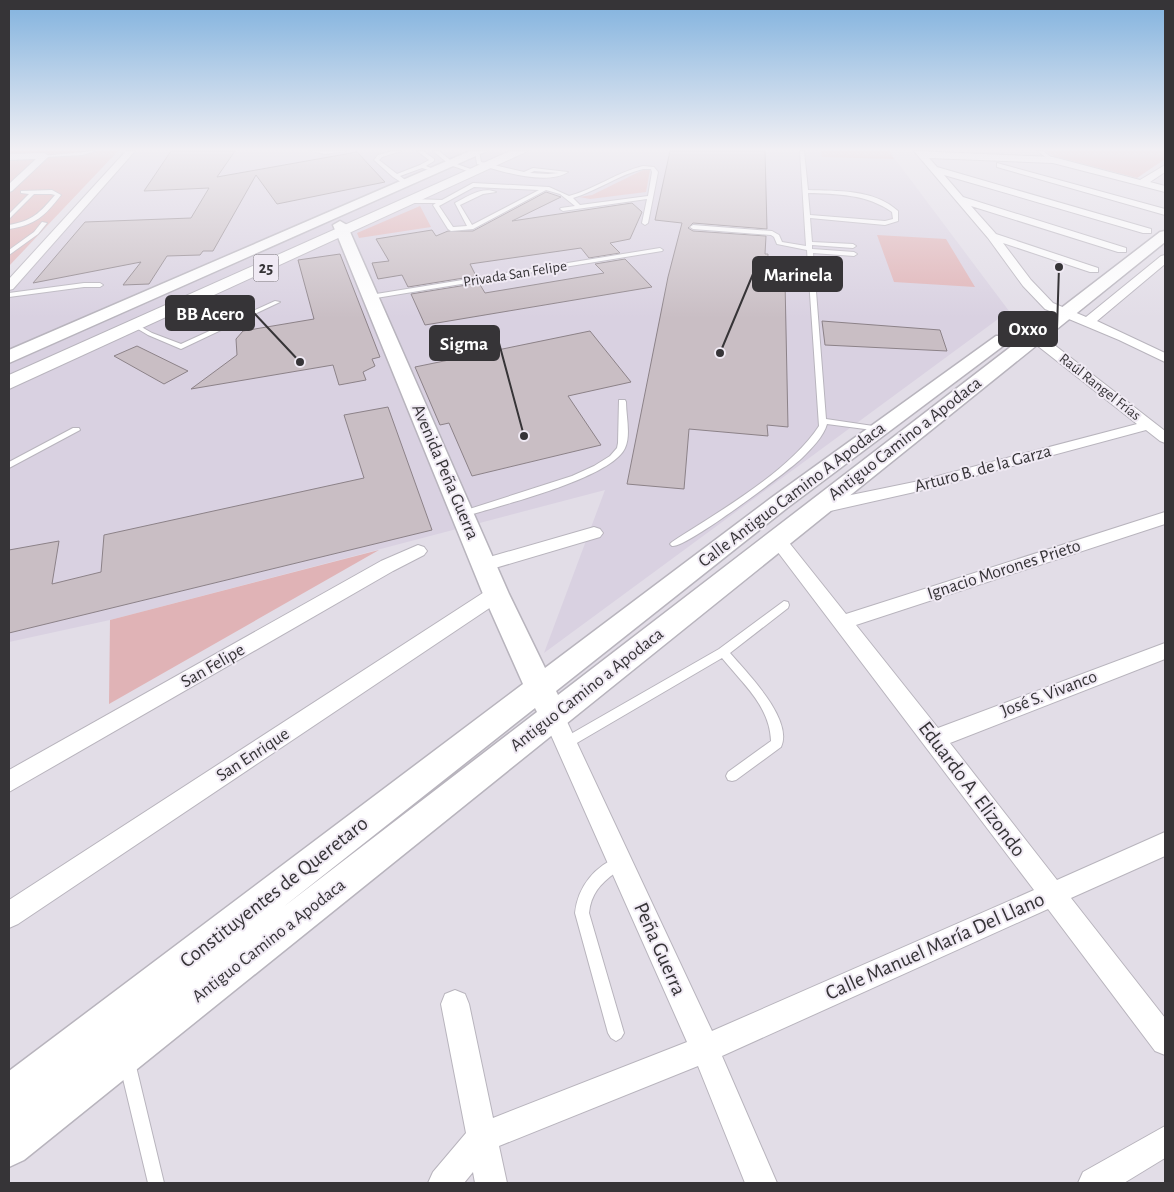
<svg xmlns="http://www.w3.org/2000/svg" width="1174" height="1192" viewBox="0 0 1174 1192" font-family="'Alegreya Sans',sans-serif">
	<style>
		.built { fill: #d9d1e1 }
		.green { fill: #e0b3b6 }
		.building { fill: #c9bec4; stroke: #8c8288 }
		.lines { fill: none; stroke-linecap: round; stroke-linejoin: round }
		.lane-casing { stroke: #b8b4bd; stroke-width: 2 }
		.street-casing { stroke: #b8b4bd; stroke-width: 2 }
		.secondary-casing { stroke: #b8b4bd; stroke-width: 3 }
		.primary-casing { stroke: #b8b4bd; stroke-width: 2 }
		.lane { fill: #fff; fill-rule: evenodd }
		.street { fill: #fff; fill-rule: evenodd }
		.secondary { fill: #fff; fill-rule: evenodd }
		.primary { fill: #fff; fill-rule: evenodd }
		.labels { text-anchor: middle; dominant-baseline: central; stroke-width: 4; stroke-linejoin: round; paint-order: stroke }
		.far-street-label { font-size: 15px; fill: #363437; stroke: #f0eaf4 }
		.shield { fill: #f0eaf4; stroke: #6e6b70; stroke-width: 1 }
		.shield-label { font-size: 16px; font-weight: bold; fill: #363437 }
		.street-label { font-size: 18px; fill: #363437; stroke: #f0eaf4 }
		.near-street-label { font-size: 21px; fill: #363437; stroke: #f0eaf4 }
		.leader { fill: none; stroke: #363437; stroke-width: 2 }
		.callout-dot { fill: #363437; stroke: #f0eaf4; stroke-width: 2 }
		.callout { fill: #363437; stroke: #363437; stroke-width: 2 }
		.callout-label { font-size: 19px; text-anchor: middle; font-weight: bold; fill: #fff }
	</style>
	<rect width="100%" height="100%" fill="#e2dde7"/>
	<path class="built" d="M128,151H889L1009,311L544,653L605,490L110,620L9,642V280Z"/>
	<path class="green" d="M9,151H118L9,266Z
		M821,151H889L894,159L822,157Z
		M1047,151H1165V159L1137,178L1053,156Z
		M645,169L650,170L646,192L590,199L579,197L592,195Z
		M420,206L431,227L359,238L357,233Z
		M877,235L946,239L975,287L894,282Z
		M379,550L109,704L110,620Z"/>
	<path class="building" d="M171,151H235L217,177L357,152L385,182L277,204L256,175L213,251H203L200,255L167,256L149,284L123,285L141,262L33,283L85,222L191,218L209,188L144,191Z
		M670,151H765L767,229L693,223L688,228L693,231L766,236L765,254H768L767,280L785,281L788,427L767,425L768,436L689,429L684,489L627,484L668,277L682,223L655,220Z
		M546,192L561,197L512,221L632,203L642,212L630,239L610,243L620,253L589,258L581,248L470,264L476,276L408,287L402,275L378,279L372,263L389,261L376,239L432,230L436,236L448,231H473Z
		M340,254L380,357L372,359L375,366L363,372L366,380L339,385L333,365L191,389L237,355L236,339L243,331L314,319L298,260Z
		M625,259L652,287L425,325L411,294L479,283L485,293L533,285L604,273L595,264Z
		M822,321L940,330L947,351L825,345Z
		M590,331L631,382L568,396L601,445L472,476L449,423L440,425L415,367Z
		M137,346L188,371L164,384L114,356Z
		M388,407L432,530L9,633V550L59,541L52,584L101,572L104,535L364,478L344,415Z"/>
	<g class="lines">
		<defs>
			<path id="lane" d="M95,151L83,155L44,157L42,156Z
				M311,151H346L325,154Z
				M392,151H401L382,157L379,160L397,174L420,165L429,160L417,151H423L434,159V161L426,166L438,171L436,172L422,168L400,176L409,183L404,184L393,177L374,160L378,155Z
				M433,151H439L454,163L479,172L476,174L450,165Z
				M475,151H479L481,162L524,172L533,168L568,172C546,186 500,171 477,164ZM534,171L559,173L548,174L530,173Z
				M800,151H804L808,190C837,191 874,189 898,211V221L885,225L810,218L812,242L853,244L856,246L853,248L812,245V249L854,252L857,254L854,256L813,253L826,419L880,427L884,429L880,431L827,424C824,436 811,449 802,458C787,472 685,549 672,546L670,544L672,542C718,512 789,472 819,426L807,250L777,244L774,237L771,235L693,229L690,227L693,225L772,231L779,235L782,242L806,246ZM808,193C837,194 867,194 892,212L893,219L885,221L810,215Z
				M1037,151H1043L1055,160L1051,161Z
				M643,166L654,167L658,172L648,223L645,225L642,223L647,199L563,211L560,209L561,208L575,206L560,194L546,190L473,229L451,231L448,229L433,205L436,203H413L410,201L413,199L442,200L473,183L549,187L569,196C595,189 617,172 643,166ZM643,169H651L652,172L648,196L580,205L573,198C597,191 618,175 643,169ZM474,187L539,190L472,225L460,205L483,194L496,192C482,186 467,197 455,203L467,226L453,227L439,206Z
				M52,190L61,195C45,216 35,225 9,229V225C32,221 40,213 55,195L51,194H34L9,219V214L29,194L21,193V191Z
				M42,222L47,223L38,234L9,255V250L34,232Z
				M660,248L663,250L662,251L370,299L367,297L370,295Z
				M84,283H100L103,285L100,287H84L9,297V293Z
				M275,301L280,302L181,349L148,335L133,326L138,325L152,333L181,344Z
				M619,400H625L626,402C626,416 631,435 625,448C612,478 499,506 466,516H460L458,514L460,512L572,476L594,466L610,456L617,448L618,443Z
				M73,428H79L80,430L9,468V462Z
				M784,601L788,602L789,605L788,608L730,653C746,672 794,719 781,747L736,780L732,781L728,780L726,776L728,772L771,741C770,706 742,683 722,658L570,747L566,748L562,747L560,743L562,739L719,649Z
				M620,856L625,857L627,862C624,868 620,869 615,873C600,884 591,894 589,913L624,1033L621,1038L616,1041L611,1038L608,1033L575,913C578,886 595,866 620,856Z
				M127,1054L132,1057L135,1062L164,1183H148L119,1062L122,1057Z"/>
			<path id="street" d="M126,151H135L13,289L9,290V279Z
				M914,151L1053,157L1140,180L1165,165V172L1150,182L1165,186V192L1053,163L929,158L937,167L1151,229V233H1143L944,175L963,197L1126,248V252H1118L971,206L996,234L1098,268V272H1090L1003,243L1031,280L1053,303L1086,317L1161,256L1165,255V264L1097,321L1165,353V362L1119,340L1045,309L1023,286L988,238Z
				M44,153L49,156L47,158L12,191L9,192V184L36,159L9,160V154Z
				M997,163L1165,209V215L997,167Z
				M1034,332L1039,333L1165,431V443L1160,441L1146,430L919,491L817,514L811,512L809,508L811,504L817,502L919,481L1137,424L1029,339L1027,336L1029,333Z
				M1165,512V524L856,625L938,728L1165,643V659L950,743L1057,880L1165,832V856L1071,898L1165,1018V1055L1155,1051L1048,909L722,1056L777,1183H745L698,1066L499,1146L507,1183H475L473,1172L464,1183H428L433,1172L466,1133L441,1004L445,994L455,990L465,994L469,1004L493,1118L687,1042L543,717L546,711L554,708L562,711L712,1031L1034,890L771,543L768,539L771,535L777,533L783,535L846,614Z
				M594,527L600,529L603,533L600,537L485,571L479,570L476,565L479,560Z
				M418,545L424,547L427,551L424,555L393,571L9,792V770L381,561Z
				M496,587L503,589L505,594L503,599L18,924L9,928V900L489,589Z
				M1165,1126V1158L1124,1183H1078L1083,1172Z"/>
			<path id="secondary" d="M470,151H487L9,363V350Z
				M340,221L347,225L509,594L545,668L771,498L996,336H1008L1011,340L787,508L556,691L558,695L1160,232L1165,231V242L24,1160L9,1167V1071L523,684L483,594L333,225ZM535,708L537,712L282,908Z"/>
			<path id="primary" d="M510,151H528L9,389V375Z"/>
		</defs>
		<use href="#lane" class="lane-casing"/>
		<use href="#street" class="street-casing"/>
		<use href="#secondary" class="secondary-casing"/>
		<use href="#primary" class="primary-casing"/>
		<use href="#lane" class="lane"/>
		<use href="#street" class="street"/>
		<use href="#secondary" class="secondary"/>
		<use href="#primary" class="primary"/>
	</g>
	<linearGradient id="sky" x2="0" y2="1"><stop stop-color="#81b2de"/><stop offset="0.47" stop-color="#f2f0f4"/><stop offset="1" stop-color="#f2f0f4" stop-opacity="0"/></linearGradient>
	<rect width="1174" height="318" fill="url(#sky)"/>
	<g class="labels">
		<g class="far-street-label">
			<text transform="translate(515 274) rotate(-9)">Privada San Felipe</text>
			<text transform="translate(1100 387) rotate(38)">Raúl Rangel Frías</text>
		</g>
		<rect class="shield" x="253.5" y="254.5" width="25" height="27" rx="4"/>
		<g class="shield-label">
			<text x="266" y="268">25</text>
		</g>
		<g class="street-label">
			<text transform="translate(905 439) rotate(-38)">Antiguo Camino a Apodaca</text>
			<text transform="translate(983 469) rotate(-15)">Arturo B. de la Garza</text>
			<text transform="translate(445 472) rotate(67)">Avenida Peña Guerra</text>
			<text transform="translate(792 495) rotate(-37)">Calle Antiguo Camino A Apodaca</text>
			<text transform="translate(1004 570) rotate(-18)">Ignacio Morones Prieto</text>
			<text transform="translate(213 666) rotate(-30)">San Felipe</text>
			<text transform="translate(587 690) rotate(-38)">Antiguo Camino a Apodaca</text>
			<text transform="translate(1049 694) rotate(-21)">José S. Vivanco</text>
			<text transform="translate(253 755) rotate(-33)">San Enrique</text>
			<text transform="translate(269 941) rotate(-38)">Antiguo Camino a Apodaca</text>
		</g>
		<g class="near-street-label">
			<text transform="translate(972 789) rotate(53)">Eduardo A. Elizondo</text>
			<text transform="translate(274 892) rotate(-38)">Constituyentes de Queretaro</text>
			<text transform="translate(935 946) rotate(-24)">Calle Manuel María Del Llano</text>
			<text transform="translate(660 949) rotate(66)">Peña Guerra</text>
		</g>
	</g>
	<path class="leader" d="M720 353L753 274M300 362L254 313M1059 267L1057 329M524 436L499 343"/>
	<g class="callout-dot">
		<circle cx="720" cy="353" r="5"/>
		<circle cx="300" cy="362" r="5"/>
		<circle cx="1059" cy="267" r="5"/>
		<circle cx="524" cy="436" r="5"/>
	</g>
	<g class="callout">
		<rect x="753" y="257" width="89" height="34" rx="5"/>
		<rect x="166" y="296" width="88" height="34" rx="5"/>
		<rect x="999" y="312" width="58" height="34" rx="5"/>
		<rect x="430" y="326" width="69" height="34" rx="5"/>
	</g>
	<g class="callout-label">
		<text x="798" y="281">Marinela</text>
		<text x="210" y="320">BB Acero</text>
		<text x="1028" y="335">Oxxo</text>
		<text x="464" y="350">Sigma</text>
	</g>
	<rect width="1174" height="1192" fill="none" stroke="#363437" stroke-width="20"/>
</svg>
